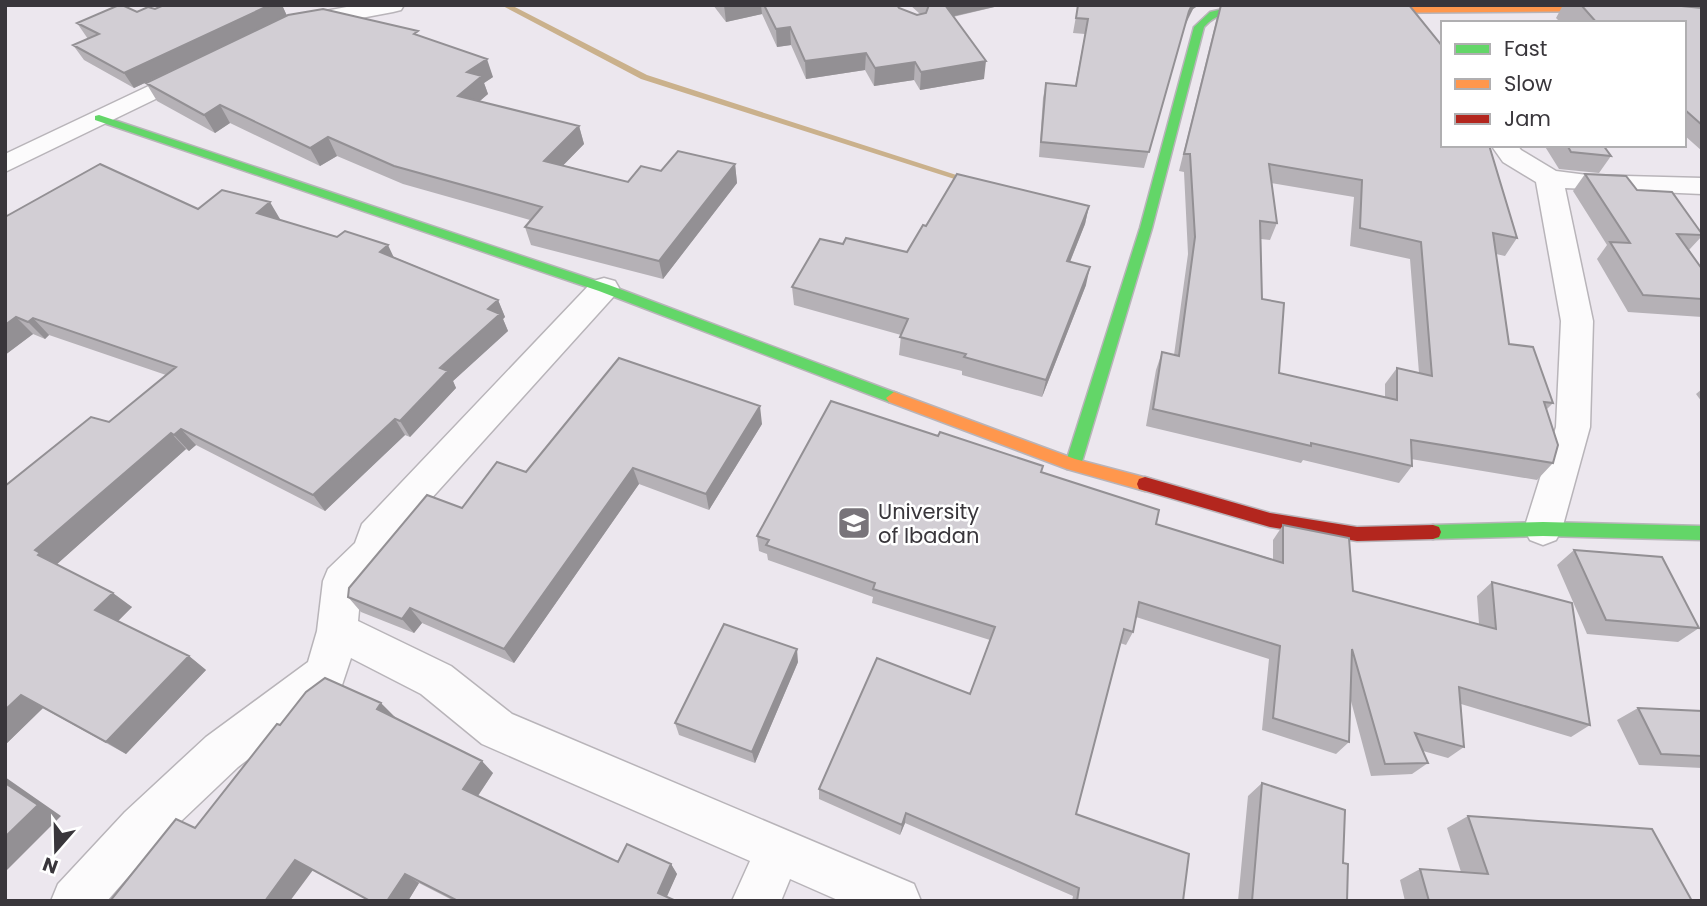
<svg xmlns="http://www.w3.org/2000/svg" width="1707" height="906" viewBox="0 0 1707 906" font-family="Poppins,sans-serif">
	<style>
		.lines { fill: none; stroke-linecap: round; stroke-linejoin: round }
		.stream { fill: #cab18c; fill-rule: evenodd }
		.street-casing { stroke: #b8b4b9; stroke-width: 3 }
		.fast-casing { stroke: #b8b4b9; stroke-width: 3 }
		.slow-casing { stroke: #b8b4b9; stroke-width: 3 }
		.jam-casing { stroke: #b8b4b9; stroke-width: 3 }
		.street { fill: #fcfbfc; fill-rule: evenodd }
		.fast { fill: #63d668; fill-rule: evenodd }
		.slow { fill: #ff974d; fill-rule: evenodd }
		.jam { fill: #b3261e; fill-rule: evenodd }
		.wall { fill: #b5b1b6; fill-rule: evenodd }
		.shaded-wall { fill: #939094 }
		.building { fill: #d2ced4; stroke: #939094; stroke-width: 2; fill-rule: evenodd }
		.labels { text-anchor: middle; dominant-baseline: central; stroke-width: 5; stroke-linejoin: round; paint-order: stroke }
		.poi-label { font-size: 21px; fill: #39363b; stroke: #fff; text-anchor: start }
	</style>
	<rect width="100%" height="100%" fill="#ece7ee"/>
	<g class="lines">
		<path class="stream" d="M501,5H511L647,75L975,181L973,183H967L641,79Z"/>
		<defs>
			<path id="street" d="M357,5H404L401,10L393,12L297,30L289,28L286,23L289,18Z
				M193,65L201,67L205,72L201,77L5,172V154Z
				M1491,145H1517L1521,150L1556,171L1587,175L1702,178V194L1565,188L1593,321L1590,427L1562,529L1556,540L1543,545L1530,540L1524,529L1556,427L1561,321L1536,182L1503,162Z
				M604,278L615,281L619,288L615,295L393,541L386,561L361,588L358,621L451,666L512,714L914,884L921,901H840L790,879L781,901H732L750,861L482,744L421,694L351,658L341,688L238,767L157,844L107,901H51L58,884L125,812L206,737L308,662L317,631L323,581L328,569L355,543L362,524L593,281Z"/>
			<path id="fast" d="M1240,5L1270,7L1275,10L1270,13C1246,12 1221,7 1204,27L1152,228L1081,465L1079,469H1067L1065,465L1140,228L1194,27L1210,12Z
				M99,115L609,285L899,394L902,398L899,402H889L599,291L95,120V116Z
				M1543,522L1702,526V540L1543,536L1433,539L1427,537L1425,532L1427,527L1433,525Z"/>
			<path id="slow" d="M1614,5L1618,8L1613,11L1359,13L1354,10L1359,7Z
				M894,392L1075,459L1151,479L1153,484L1151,489L1145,491L1067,469L889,402L886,398Z"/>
			<path id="jam" d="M1145,477L1270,513L1357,527L1433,525L1439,527L1441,532L1439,537L1433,539L1357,541L1270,527L1139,489L1137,484L1139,479Z"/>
		</defs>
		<use href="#street" class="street-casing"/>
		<use href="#fast" class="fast-casing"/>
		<use href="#slow" class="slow-casing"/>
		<use href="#jam" class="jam-casing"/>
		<use href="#street" class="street"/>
		<use href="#fast" class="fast"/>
		<use href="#slow" class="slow"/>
		<use href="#jam" class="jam"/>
	</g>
	<path class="wall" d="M164,5H282L287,16L420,36L493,77L484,83L488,94L479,101L579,126L584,144L563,165L628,182L661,171L735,164L737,183L663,279L531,245L525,227L530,220L403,184L337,156L320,166L230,123L215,133L157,101L146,83L192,61L134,88L84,60L73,45L88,39L77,23L155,9Z
		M713,5H897L899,8L917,15L920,14L910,5H1003L953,17L984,79L920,90L914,80L874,86L865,70L806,79L791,45L777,47L762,14L726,22Z
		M1078,5H1199L1193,9L1185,26L1144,168L1039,157L1043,98L1046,83L1075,86L1085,34L1073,33Z
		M1221,5L1443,145H1491L1490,147L1517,238L1505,256L1496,254L1509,344L1553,403L1547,409L1553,463L1537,480L1411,459L1412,466L1399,483L1303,460L1301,463L1146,426L1156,370L1162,352L1174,355L1188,254L1184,172L1179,171L1216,21ZM1271,183L1354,197L1350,246L1410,259L1419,373L1397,368L1385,384V397L1279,373L1262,299L1261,239L1270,240L1277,223Z
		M1563,5H1671L1702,8V151L1684,135V23H1575L1573,21L1558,20L1556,18Z
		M1544,145H1603L1611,156L1599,173L1559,169Z
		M1585,174L1637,190L1702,234V236L1689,250L1702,269V317L1628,312L1597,259L1607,245L1573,191Z
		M1089,206L1085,224L1070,262L1086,285L1042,397L962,375V371L899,355L901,335L794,305L792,287L843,244L907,252L926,226Z
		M198,209L280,219L279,220L394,257L498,300L505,317L503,319L508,331L453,381L456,388L410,437L405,435L325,511L196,445L189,451L186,449L57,564L132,607L118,621L189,656L206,670L126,754L43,708L5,745V486L109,422L166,375L49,335L45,339L33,334L5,355V217Z
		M1702,389V402L1696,394Z
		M762,424L709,510L639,484L514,663L422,623L414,633L361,612L348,597L526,472Z
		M1041,473L1156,524L1273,559V540L1283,525L1353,591L1479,624L1477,596L1492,582L1590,725L1571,737L1461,704L1464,747L1448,758L1423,751L1428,763L1412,774L1371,776L1351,701L1349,742L1336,754L1262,730L1269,659L1136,617L1133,632L1126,645L1120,643L1076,814L1183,901H1072L1073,896L905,823L900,835L819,799V789L970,694L990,640L872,603L873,597L768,560L767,554L759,551L757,536Z
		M1574,550L1699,628L1678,642L1587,634L1557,565Z
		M798,662L755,763L679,735L675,723Z
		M1638,708L1702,711V768L1639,765L1617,720Z
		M394,717L493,773L478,796L618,862L671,864L677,874L666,897L676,901H454L419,883L408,901H370L313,870L195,828L280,725Z
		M1262,783L1343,863L1347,901H1238L1248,796Z
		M1468,816L1692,901H1405L1400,880L1420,869L1461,872L1447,828Z"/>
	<path class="shaded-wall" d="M270,5H282L287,16L134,88L124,73Z
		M724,5H761L762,14L726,22Z
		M942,5H1003L941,19Z
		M1192,5H1199L1193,9L1184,26Z
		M790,27L791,45L777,47L776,29Z
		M866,53L865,70L806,79L805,61Z
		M487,59L493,77L484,83L488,94L465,114L458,96L467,72Z
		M986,61L984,79L920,90L921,72Z
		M915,62L914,80L874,86L875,68Z
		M220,105L230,123L215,133L204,115Z
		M579,126L584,144L550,179L544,161Z
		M328,137L337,156L320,166L310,148Z
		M735,164L737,183L663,279L659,261Z
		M270,202L280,219L267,230L257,213Z
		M1089,206L1085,224L1063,279L1067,261Z
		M388,245L396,262L380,252Z
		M1090,267L1086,285L1042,397L1046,380Z
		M498,300L505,317L503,319L508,331L453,381L456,388L410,437L400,421L488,309Z
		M16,317L33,334L5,355V325Z
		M33,318L49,335L45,339L28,322Z
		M760,406L762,424L709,510L706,494Z
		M395,419L405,435L325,511L313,495Z
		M181,429L196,445L189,451L174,435Z
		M171,433L186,449L56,565L38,555L35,550Z
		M633,468L639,484L514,663L504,649Z
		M113,593L132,607L115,624L95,610Z
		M410,608L422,623L414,633L402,619Z
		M797,649L798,662L755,763L752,752Z
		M189,656L206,670L126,754L106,742Z
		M21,695L43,708L5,745V710Z
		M381,703L395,717L391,722L377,709Z
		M482,761L493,773L475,800L463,789Z
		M5,777L61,816L5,872Z
		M906,813L905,823L900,835L902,825Z
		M295,860L313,870L290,901H265Z
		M671,864L677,874L665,901L658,893Z
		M405,874L419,883L408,901H387Z"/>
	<path class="building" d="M119,5H122L137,12L148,7L155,9L164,5H270L124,73L73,45L99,34L77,23Z
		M764,5H897L899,8L917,15L926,13L929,5H945L986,61L921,72L915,62L875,68L866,53L805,61L790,27L776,29Z
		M1078,5H1192L1189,11L1149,152L1041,142L1046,83L1076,86L1088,19L1076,18Z
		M1221,5H1409L1443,47V145H1489L1517,238L1493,233L1509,344L1533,347L1553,403L1544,402L1558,445L1553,463L1411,440L1412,466L1311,443V446L1153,409L1162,352L1179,356L1195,237L1190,154H1184ZM1269,164L1362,180L1360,228L1421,242L1432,376L1397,368V400L1279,373L1284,303L1262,299L1260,221L1277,223Z
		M1566,5H1671L1702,8V125L1684,109V23H1597L1582,6Z
		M323,9L418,31L414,34L487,59L467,72L482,76L458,96L579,126L544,161L628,182L641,166L661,171L678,151L735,164L659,261L525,227L542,207L394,166L328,137L310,148L220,105L204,115L146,83L288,15Z
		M1567,145H1603L1611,156L1571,152Z
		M100,164L198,209L222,190L270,202L257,213L337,237L345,231L388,245L380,252L498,300L488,309L500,314L440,368L448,371L400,421L395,419L313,495L181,429L174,435L171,433L35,550L40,553L38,555L113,593L95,610L189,656L106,742L21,695L5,710V486L91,417L109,422L176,367L33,318L28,322L16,317L5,325V217Z
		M957,174L1089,206L1067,261L1090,267L1046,380L964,357L966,354L900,337L908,319L792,287L820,239L843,244L846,238L907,252L923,225L926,226Z
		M1585,174L1626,176L1637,190L1672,192L1702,234V235L1677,234L1702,269V299L1643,295L1610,242L1630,243Z
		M619,358L760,406L706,494L633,468L504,649L410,608L402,619L348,597L349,588L427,495L462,508L497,462L526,472Z
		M831,401L938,436L940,432L1043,466L1041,472L1159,510L1156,524L1283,563V525L1349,538L1353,591L1496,629L1492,582L1572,603L1590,725L1459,687L1464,747L1415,733L1428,763L1385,764L1352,649L1349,742L1273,718L1280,646L1139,602L1133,632L1124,629L1076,814L1189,854L1183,901H1077L1079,888L906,813L902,825L819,789L877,658L970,694L995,627L873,589L875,583L766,545L769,540L757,536Z
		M1574,550L1662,557L1699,628L1606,620Z
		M724,624L797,649L752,752L675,723Z
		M325,678L381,703L377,709L482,761L463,789L618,862L627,844L671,864L658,893L676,901H458L405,874L387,901H370L295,860L265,901H110L176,819L195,828L277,724L280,725L306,692Z
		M1638,708L1702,711V756L1661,754Z
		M5,783L38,805L5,837Z
		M1262,783L1345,810L1343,863L1348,864L1347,901H1252Z
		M1468,816L1652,829L1692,901H1429L1420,869L1488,874Z"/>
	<defs>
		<symbol id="university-square" viewBox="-11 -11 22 22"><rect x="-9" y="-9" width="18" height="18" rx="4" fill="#78747a" stroke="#fff"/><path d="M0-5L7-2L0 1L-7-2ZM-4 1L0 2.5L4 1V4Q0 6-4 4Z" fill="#fff"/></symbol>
	</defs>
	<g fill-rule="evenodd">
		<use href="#university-square" x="835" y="504" width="38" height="38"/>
	</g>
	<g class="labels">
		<g class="poi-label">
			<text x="878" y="511">University<tspan x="878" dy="24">of Ibadan</tspan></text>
		</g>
	</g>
	<rect width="1707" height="906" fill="none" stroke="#39363b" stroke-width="14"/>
	<rect x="1441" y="21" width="245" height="126" fill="#ffffff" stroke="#b0afb1" stroke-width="2"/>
	<rect x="1455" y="44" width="35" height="10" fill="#63d668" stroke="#b0afb1" stroke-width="2"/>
	<text x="1504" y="56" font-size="21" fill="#39363b">Fast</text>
	<rect x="1455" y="79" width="35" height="10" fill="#ff974d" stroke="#b0afb1" stroke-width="2"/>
	<text x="1504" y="91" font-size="21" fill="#39363b">Slow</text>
	<rect x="1455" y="114" width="35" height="10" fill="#b3261e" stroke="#b0afb1" stroke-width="2"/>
	<text x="1504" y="126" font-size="21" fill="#39363b">Jam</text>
	<g transform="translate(56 850) rotate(200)" stroke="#ffffff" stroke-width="5" paint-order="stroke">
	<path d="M0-5L12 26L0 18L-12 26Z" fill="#39363b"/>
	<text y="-10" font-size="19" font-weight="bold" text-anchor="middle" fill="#39363b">N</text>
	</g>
</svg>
